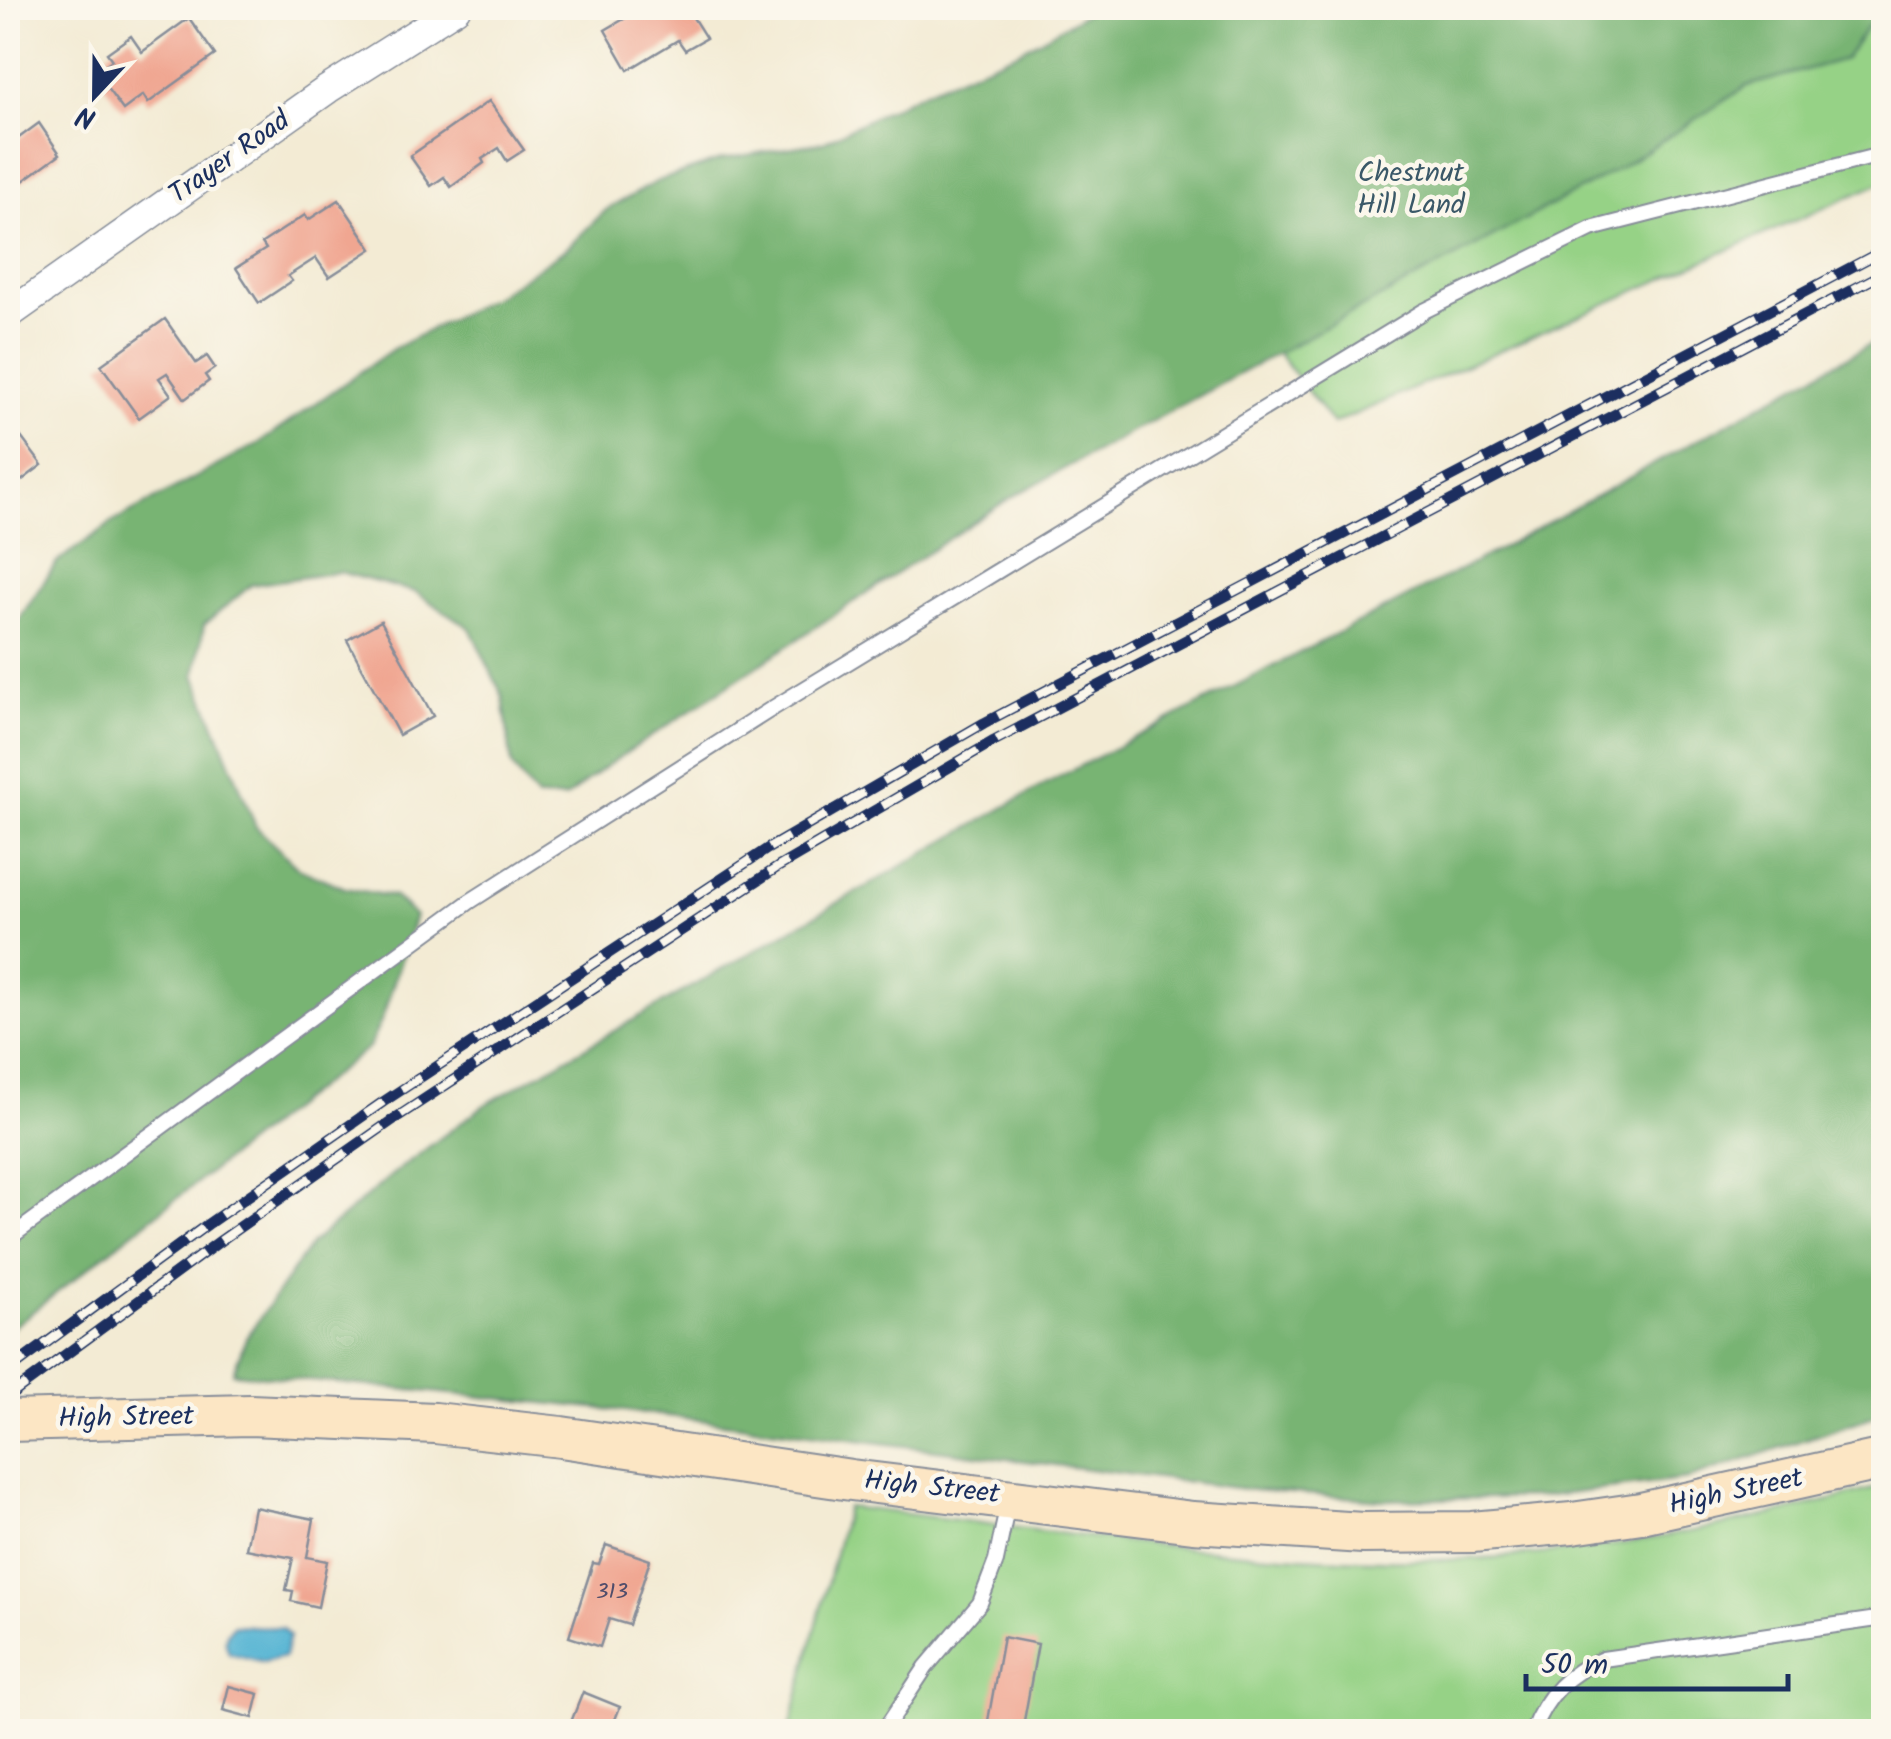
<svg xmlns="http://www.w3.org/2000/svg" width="1891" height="1739" viewBox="0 0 1891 1739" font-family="Kalam,sans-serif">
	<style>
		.green { fill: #96d286; stroke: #588072; stroke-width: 2.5 }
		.forest { fill: #78b473; stroke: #4a7268; stroke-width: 2.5 }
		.water { fill: #54b4d3; stroke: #387298; stroke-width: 2.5 }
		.building { fill: #f0a691 }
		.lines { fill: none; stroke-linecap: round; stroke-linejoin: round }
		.lane-casing { stroke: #878d99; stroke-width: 18 }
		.street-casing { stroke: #878d99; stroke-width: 31 }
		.secondary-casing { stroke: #878d99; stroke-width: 44 }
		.lane { stroke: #fff; stroke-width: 14 }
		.street { stroke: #fff; stroke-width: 28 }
		.secondary { stroke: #fce6c4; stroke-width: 40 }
		.rail-casing { stroke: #1b2f5e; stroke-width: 11 }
		.rail { stroke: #fbf7ec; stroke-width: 8; stroke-dasharray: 22; stroke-linecap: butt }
		.labels { text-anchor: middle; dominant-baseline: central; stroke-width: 9; stroke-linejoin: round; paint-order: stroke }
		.number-label { font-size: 22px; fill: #504d6b }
		.street-label { font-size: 28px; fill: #1b2f5e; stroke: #fbf7ec }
		.park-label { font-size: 28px; fill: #3a5868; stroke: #fbf7ec }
	</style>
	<rect width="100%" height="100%" fill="#fbf7ec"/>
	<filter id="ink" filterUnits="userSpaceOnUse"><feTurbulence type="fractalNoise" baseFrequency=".01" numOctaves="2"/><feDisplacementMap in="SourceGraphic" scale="20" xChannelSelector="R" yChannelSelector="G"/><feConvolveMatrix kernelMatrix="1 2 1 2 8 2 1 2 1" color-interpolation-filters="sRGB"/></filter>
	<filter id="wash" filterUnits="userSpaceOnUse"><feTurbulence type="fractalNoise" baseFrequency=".0048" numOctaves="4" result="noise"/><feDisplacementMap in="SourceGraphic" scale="40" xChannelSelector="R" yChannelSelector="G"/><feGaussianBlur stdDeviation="2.25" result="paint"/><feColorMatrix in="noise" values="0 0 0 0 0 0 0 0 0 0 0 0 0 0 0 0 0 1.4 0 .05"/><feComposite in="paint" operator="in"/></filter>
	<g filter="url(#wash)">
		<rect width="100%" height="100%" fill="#f3ebd4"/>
		<path class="green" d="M1320,8H1883V182L1333,424L1245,310Z
			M1883,1486V1731L789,1732L847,1507C1043,1528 1238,1564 1436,1560C1587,1557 1738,1526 1883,1486Z"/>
		<path class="forest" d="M1095,8H1880L1845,59L1747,86L1618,169L1010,498L605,767L565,798H537L512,766L503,697L470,628L415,592L339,572L251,585L204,625L195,675L256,827L299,869L345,888L395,897L415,916L382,1019L369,1047L8,1331V636L57,562L113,522L261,442L393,349L497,295L566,249L606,210L658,181L723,159L823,142L929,89L1018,52Z
			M1883,337V1413L1688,1479L1541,1497L1384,1500L1253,1490L637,1412L233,1373L246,1338L311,1244L394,1173L483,1106L1047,783L1493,553Z"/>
		<path class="water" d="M234,1625L282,1628L289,1636L284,1657L264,1662L229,1653C224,1641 224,1634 234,1625Z"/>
		<g id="blocks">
			<path class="building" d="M643,8H687L706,38L685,50L678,40L628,70L605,30Z
				M189,18L215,55L148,103L143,95L123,110L95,72L112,60L107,53L131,36L142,52Z
				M489,101L524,150L507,161L499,148L482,159L484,163L451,187L444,177L431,186L410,156Z
				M39,123L60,154L12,189L17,196L8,203V146Z
				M339,200L372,249L329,277L316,258L288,276L292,281L259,303L236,268L266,249L262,243L305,215L308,220Z
				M165,319L196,363L207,356L215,368L205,375L209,381L185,399L167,373L159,378L171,395L139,418L101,365Z
				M18,433L42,465L8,491V441Z
				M381,621L433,716L399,735L347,640Z
				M254,1507L314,1519L307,1557L327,1561L318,1607L291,1601L293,1591L286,1590L293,1558L246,1549Z
				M606,1545L650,1560L629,1625L609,1619L600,1647L569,1637L593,1563L599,1564Z
				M1003,1637L1038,1644L1022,1732H986Z
				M229,1686L259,1694L253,1718L223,1710Z
				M583,1692L620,1707L610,1732H567Z"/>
		</g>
	</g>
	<g filter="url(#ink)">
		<use href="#blocks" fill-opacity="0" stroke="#878d99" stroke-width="2.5"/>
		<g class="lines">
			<defs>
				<path id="lane" d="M8,1239L469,902L773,708L1424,311L1591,229L1884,154
					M883,1732L926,1667L980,1603L996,1561L1008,1504
					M1532,1732C1545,1697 1568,1672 1603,1659L1884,1618"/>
				<path id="street" d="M8,315L328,89L456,8"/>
				<path id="secondary" d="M8,1421L250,1415L435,1423L561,1437L851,1480L1193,1522L1363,1533L1472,1532L1572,1523L1641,1513L1884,1459"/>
			</defs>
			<use href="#lane" class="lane-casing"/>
			<use href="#street" class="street-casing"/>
			<use href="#secondary" class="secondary-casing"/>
			<use href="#lane" class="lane"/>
			<use href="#street" class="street"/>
			<use href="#secondary" class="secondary"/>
			<defs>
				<path id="rail" d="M8,1371L208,1224L383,1102L767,849L984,723L1884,250
					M8,1397L220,1241L394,1119L778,867L994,741L1884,273"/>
			</defs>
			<use href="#rail" class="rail-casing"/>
			<use href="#rail" class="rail"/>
		</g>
	</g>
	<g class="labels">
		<g class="number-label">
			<text x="612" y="1592">313</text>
		</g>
		<g class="street-label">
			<text transform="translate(230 158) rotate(-35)">Trayer Road</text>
			<text transform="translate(126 1418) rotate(-1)">High Street</text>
			<text transform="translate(932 1488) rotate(6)">High Street</text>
			<text transform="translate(1736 1492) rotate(-12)">High Street</text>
		</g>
		<g class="park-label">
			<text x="1411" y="173">Chestnut<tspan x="1411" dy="32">Hill Land</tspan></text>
		</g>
	</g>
	<rect width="1891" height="1739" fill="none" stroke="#fbf7ec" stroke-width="40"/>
	<g transform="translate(95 95) rotate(202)" stroke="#fbf7ec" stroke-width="8" paint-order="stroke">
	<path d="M0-8L18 38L0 25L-18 38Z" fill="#1b2f5e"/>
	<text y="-15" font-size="28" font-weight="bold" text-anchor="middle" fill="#1b2f5e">N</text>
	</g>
	<path d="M1526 1674v15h262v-15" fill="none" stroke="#1b2f5e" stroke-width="5"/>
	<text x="1541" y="1674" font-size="30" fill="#1b2f5e" stroke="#fbf7ec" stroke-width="8" paint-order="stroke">50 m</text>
</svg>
